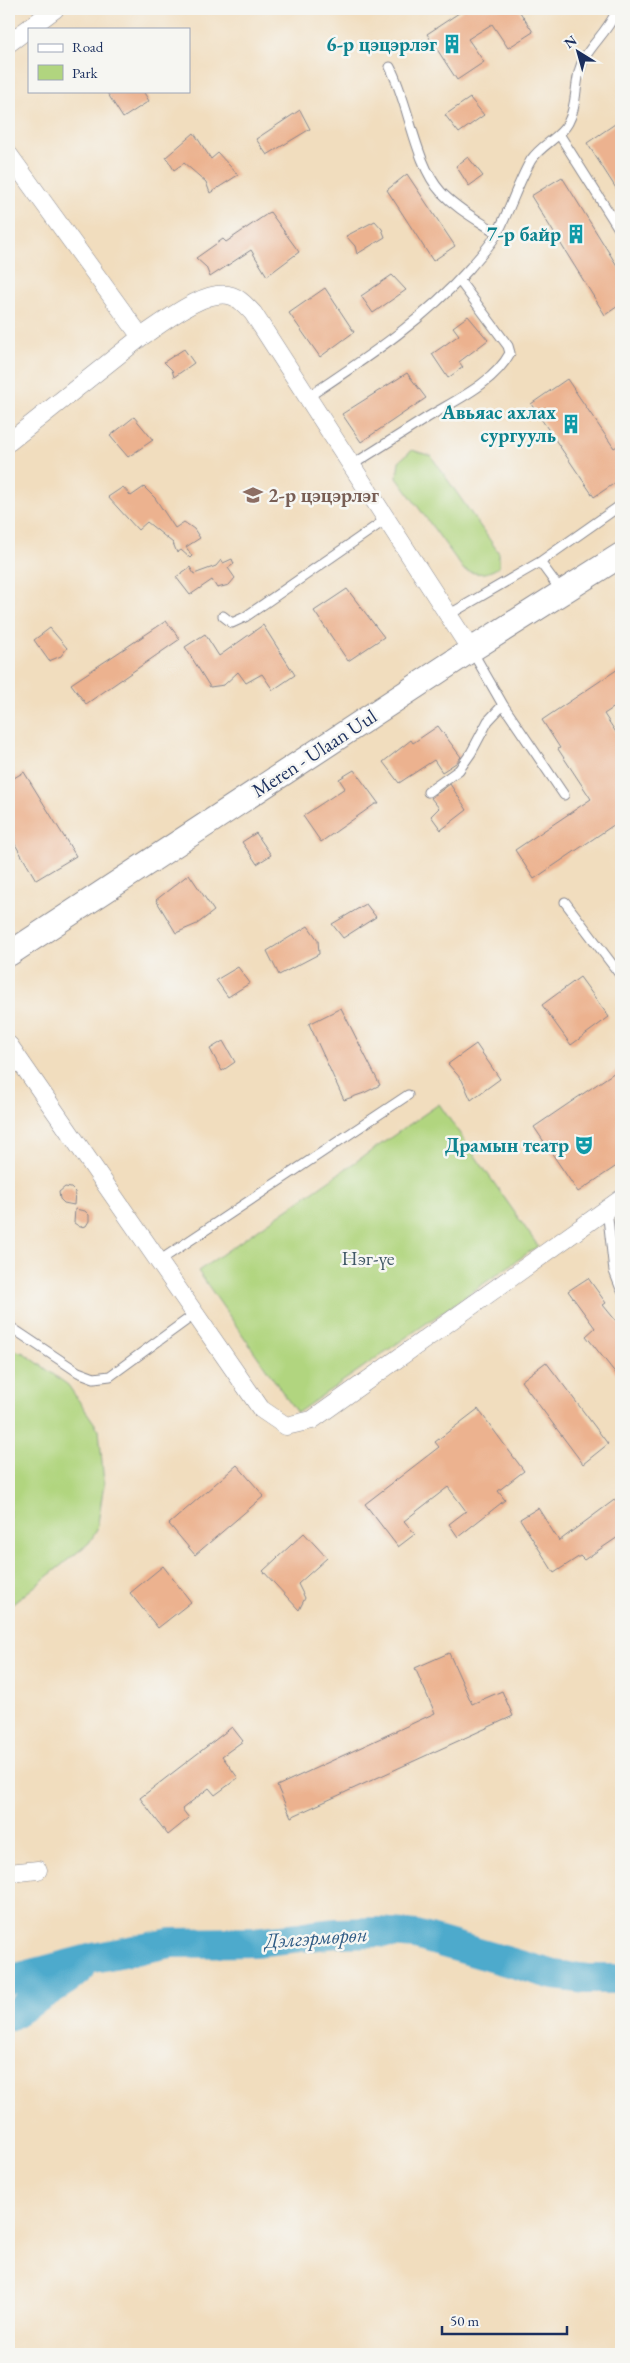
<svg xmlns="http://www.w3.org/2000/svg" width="630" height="2363" viewBox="0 0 630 2363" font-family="'EB Garamond',serif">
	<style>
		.green { fill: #b1d57f; stroke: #66826e }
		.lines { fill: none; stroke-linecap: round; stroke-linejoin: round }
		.river { stroke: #4eaacc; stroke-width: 30 }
		.building { fill: #ecb28f }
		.lane-casing { stroke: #86868e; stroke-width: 11 }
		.street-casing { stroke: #86868e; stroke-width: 19 }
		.secondary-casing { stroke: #86868e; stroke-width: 26 }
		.lane { stroke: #fff; stroke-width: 9 }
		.street { stroke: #fff; stroke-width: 18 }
		.secondary { stroke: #fff; stroke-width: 24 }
		.labels { text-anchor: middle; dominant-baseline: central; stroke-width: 5; stroke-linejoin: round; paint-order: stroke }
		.culture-label { font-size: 20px; font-weight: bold; fill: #0d838f; stroke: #f6f6f2; text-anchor: end }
		.education-label { font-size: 20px; font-weight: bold; fill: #785e54; stroke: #f6f6f2; text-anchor: start }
		.street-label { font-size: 20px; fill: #1b2f5e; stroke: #f6f6f2 }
		.park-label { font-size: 20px; fill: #405866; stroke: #f6f6f2 }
		.water-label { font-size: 21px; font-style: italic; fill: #2d5a84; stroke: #f6f6f2 }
	</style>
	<rect width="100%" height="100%" fill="#f6f6f2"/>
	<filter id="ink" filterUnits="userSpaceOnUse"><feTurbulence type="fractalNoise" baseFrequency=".02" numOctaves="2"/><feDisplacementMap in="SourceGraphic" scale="10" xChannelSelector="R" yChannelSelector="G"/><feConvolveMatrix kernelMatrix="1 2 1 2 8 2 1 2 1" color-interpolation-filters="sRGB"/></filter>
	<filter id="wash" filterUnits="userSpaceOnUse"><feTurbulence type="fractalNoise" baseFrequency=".0096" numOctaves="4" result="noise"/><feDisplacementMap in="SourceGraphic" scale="20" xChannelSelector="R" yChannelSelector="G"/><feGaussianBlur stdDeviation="1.12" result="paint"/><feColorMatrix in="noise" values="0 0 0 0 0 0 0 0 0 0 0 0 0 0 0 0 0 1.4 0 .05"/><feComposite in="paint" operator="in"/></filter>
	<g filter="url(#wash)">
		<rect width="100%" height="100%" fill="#f1ddbe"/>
		<path class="green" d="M412,450L431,456L499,553V567C486,575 478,575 464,570L397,478L399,461Z
			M439,1104L538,1246L297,1413L198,1271Z
			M9,1349L24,1353L68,1385L99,1430L104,1483L97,1530L89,1543L9,1607Z"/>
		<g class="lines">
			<path class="river" d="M9,1980L93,1958L171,1943L254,1942L337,1933L378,1932L416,1935L554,1975L587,1979H621
				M9,2016L68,1979L81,1968"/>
		</g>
		<g id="blocks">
			<path class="building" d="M465,9H518L533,32L508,48L492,24L468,39L484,62L457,80L427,34Z
				M106,91H143L149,101L123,118Z
				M470,98L484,115L459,133L445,115Z
				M300,110L310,129L267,155L256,139Z
				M615,124L621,133V196L587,143Z
				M194,133L211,159L218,153L238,175L210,193L206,182L184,163L174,170L166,157Z
				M468,157L483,176L469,186L456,166Z
				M407,174L455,246L433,261L387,190Z
				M562,177L621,272V304L605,315L531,196Z
				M270,212L299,252L267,276L251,250L210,277L206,267L196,258L223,239L226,242Z
				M375,221L382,229L385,237L357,254L355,246L346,236Z
				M392,275L406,290L373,313L361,296Z
				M325,288L354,332L320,357L289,313Z
				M468,316L488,340L459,362L463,367L448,378L432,354L459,335L453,327Z
				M184,349L194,363L174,377L172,370L164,362Z
				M407,373L426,398L361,442L342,414Z
				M567,379L614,448L621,444V479L594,497L531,404Z
				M134,417L153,440L128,457L110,436Z
				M123,487L131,496L144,487L155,498L175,528L184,522L194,529L200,538L186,547L192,556L190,558L181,550L177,553L173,543L147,522L138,530L108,497Z
				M232,559L234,564L228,568L235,578L229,585L217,588L212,580L190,595L176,577L190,567L194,574L216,566L221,560L223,563Z
				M347,589L384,637L348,661L314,611Z
				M166,621L180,639L86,704L71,684Z
				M263,625L295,675L273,690L262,674L246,683L238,672L224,685L210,687L185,647L205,634L219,656Z
				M50,628L67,648L61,656L49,661L34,640Z
				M621,667V703L604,714L621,740V820L534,879L515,850L591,799L558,749L560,748L542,720Z
				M438,726L461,757L456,763L442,772L434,760L399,783L383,762L411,740L413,743Z
				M354,770L379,804H375L321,842L303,816L345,788L339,779Z
				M24,772L76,856L36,880L9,834V781Z
				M450,784L467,810L441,830L431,816L439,808L431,798Z
				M256,833L271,855L257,864L242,842Z
				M189,874L214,911L197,924L176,933L156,900Z
				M366,904L376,917L343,938L332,924Z
				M308,926L318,940L319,954L279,975L267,951Z
				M238,967L250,983L228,997L216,980Z
				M580,977L609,1017L571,1045L542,1005Z
				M341,1008L380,1085L364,1093L344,1100L309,1024Z
				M223,1041L235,1062L222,1071L210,1049Z
				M476,1044L500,1079L471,1100L462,1080L448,1064Z
				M621,1068V1163L578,1192L534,1127Z
				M65,1187L71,1188L75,1192L74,1205L64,1203L60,1199L59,1192Z
				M75,1209L85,1211L89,1215V1221L86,1226L80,1227L74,1223Z
				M588,1278L606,1303L603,1305L621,1327V1380L586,1336L595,1328L568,1291Z
				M546,1362L608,1444L583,1464L521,1381Z
				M478,1409L524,1471L498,1491L505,1500L458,1537L449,1524L466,1511L448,1487L404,1521L415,1534L398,1547L365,1504L439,1447L435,1442Z
				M237,1465L264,1496L195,1555L169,1524Z
				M621,1495V1535L584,1560L580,1556L554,1573L520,1519L538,1508L559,1541Z
				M304,1533L327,1558L298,1584L305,1598L299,1610L263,1571Z
				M163,1566L191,1602L158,1628L130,1593Z
				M449,1653L472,1704L502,1691L513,1716L291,1817L277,1786L435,1713L415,1668Z
				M232,1727L243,1741L222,1756L238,1778L215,1795L209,1788L182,1809L189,1818L168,1835L140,1798Z"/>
		</g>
	</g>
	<g filter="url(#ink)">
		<use href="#blocks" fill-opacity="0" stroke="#86868e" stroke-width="1"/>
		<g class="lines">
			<defs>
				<path id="lane" d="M390,67C409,103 415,164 441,192C457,209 478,220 497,233
					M559,134L621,232
					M308,397C366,358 423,321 470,268C479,257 491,245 498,232C510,209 518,183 531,160C542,144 560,138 568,123C579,103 573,77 585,57C594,42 607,31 615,14
					M352,465C377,449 403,433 428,417C456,400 494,383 510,353L508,346L459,280
					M562,592L540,562L621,505
					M450,614L540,562
					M223,616L232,623L245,617L385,520
					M503,705L564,795
					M428,792L459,770L471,753L488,721L503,705L472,651
					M565,902L621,976
					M607,1209L614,1271L621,1289
					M159,1261L408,1095
					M9,1326L78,1372L94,1378L110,1376L195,1314"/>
				<path id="street" d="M9,43L55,9
					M9,155L141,337C163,323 206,287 232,296C241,299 247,307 253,313L471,650
					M9,442L141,337
					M9,1045L261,1409L286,1426L312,1420L621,1199
					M9,1873L38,1870"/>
				<path id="secondary" d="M9,954L471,650L621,555"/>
			</defs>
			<use href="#lane" class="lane-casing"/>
			<use href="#street" class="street-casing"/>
			<use href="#secondary" class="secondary-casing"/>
			<use href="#lane" class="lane"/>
			<use href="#street" class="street"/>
			<use href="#secondary" class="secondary"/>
		</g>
	</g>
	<defs>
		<symbol id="building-bare" viewBox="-9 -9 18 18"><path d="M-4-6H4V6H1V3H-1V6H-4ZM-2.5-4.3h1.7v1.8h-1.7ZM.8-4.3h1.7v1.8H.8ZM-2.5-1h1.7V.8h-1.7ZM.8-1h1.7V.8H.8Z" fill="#0f9aa8" stroke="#f6f6f2" stroke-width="2.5" paint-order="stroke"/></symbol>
		<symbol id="school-bare" viewBox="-9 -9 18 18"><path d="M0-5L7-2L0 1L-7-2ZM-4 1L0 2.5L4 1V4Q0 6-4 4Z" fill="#8d6e63" stroke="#f6f6f2" stroke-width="2.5" paint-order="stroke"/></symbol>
		<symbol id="theatre-bare" viewBox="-9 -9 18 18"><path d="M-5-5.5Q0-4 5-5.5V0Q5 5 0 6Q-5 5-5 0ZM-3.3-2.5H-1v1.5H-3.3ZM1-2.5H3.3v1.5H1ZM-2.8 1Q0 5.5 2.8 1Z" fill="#0f9aa8" stroke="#f6f6f2" stroke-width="2.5" paint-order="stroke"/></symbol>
	</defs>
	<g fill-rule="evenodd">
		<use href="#building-bare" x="438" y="30" width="28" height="28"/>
		<use href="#building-bare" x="562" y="220" width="28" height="28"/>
		<use href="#building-bare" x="557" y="410" width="28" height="28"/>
		<use href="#school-bare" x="239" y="481" width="28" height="28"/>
		<use href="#theatre-bare" x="570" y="1131" width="28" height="28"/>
	</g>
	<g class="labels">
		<g class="culture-label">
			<text x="437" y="44">6-р цэцэрлэг</text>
			<text x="561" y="234">7-р байр</text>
			<text x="556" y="412">Авьяас ахлах<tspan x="556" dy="23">сургууль</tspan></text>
			<text x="569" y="1145">Драмын театр</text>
		</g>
		<g class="education-label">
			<text x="268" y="495">2-р цэцэрлэг</text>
		</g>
		<g class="street-label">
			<text transform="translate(314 753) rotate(-33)">Meren - Ulaan Uul</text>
		</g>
		<g class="park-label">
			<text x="368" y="1258">Нэг-үе</text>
		</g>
		<g class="water-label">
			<text transform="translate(316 1937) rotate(-4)">Дэлгэрмөрөн</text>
		</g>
	</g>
	<rect width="630" height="2363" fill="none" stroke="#f6f6f2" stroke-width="30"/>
	<rect x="28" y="28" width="162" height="65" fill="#f6f6f2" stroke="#9ea6b7"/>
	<rect x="38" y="44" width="25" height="8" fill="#ffffff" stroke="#9ea6b7"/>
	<text x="72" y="52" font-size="15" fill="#1b2f5e">Road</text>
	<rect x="38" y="65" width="25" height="15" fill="#b1d57f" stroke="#9ea6b7"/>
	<text x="72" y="78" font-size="15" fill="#1b2f5e">Park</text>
	<g transform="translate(578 52) rotate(323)" stroke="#f6f6f2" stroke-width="4" paint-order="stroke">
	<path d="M0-4L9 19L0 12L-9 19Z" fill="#1b2f5e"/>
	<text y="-8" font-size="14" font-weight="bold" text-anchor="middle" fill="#1b2f5e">N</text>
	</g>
	<path d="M442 2326v8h125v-8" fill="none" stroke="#1b2f5e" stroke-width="2.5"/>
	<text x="450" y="2326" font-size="15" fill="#1b2f5e" stroke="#f6f6f2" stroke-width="4" paint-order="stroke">50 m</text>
</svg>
